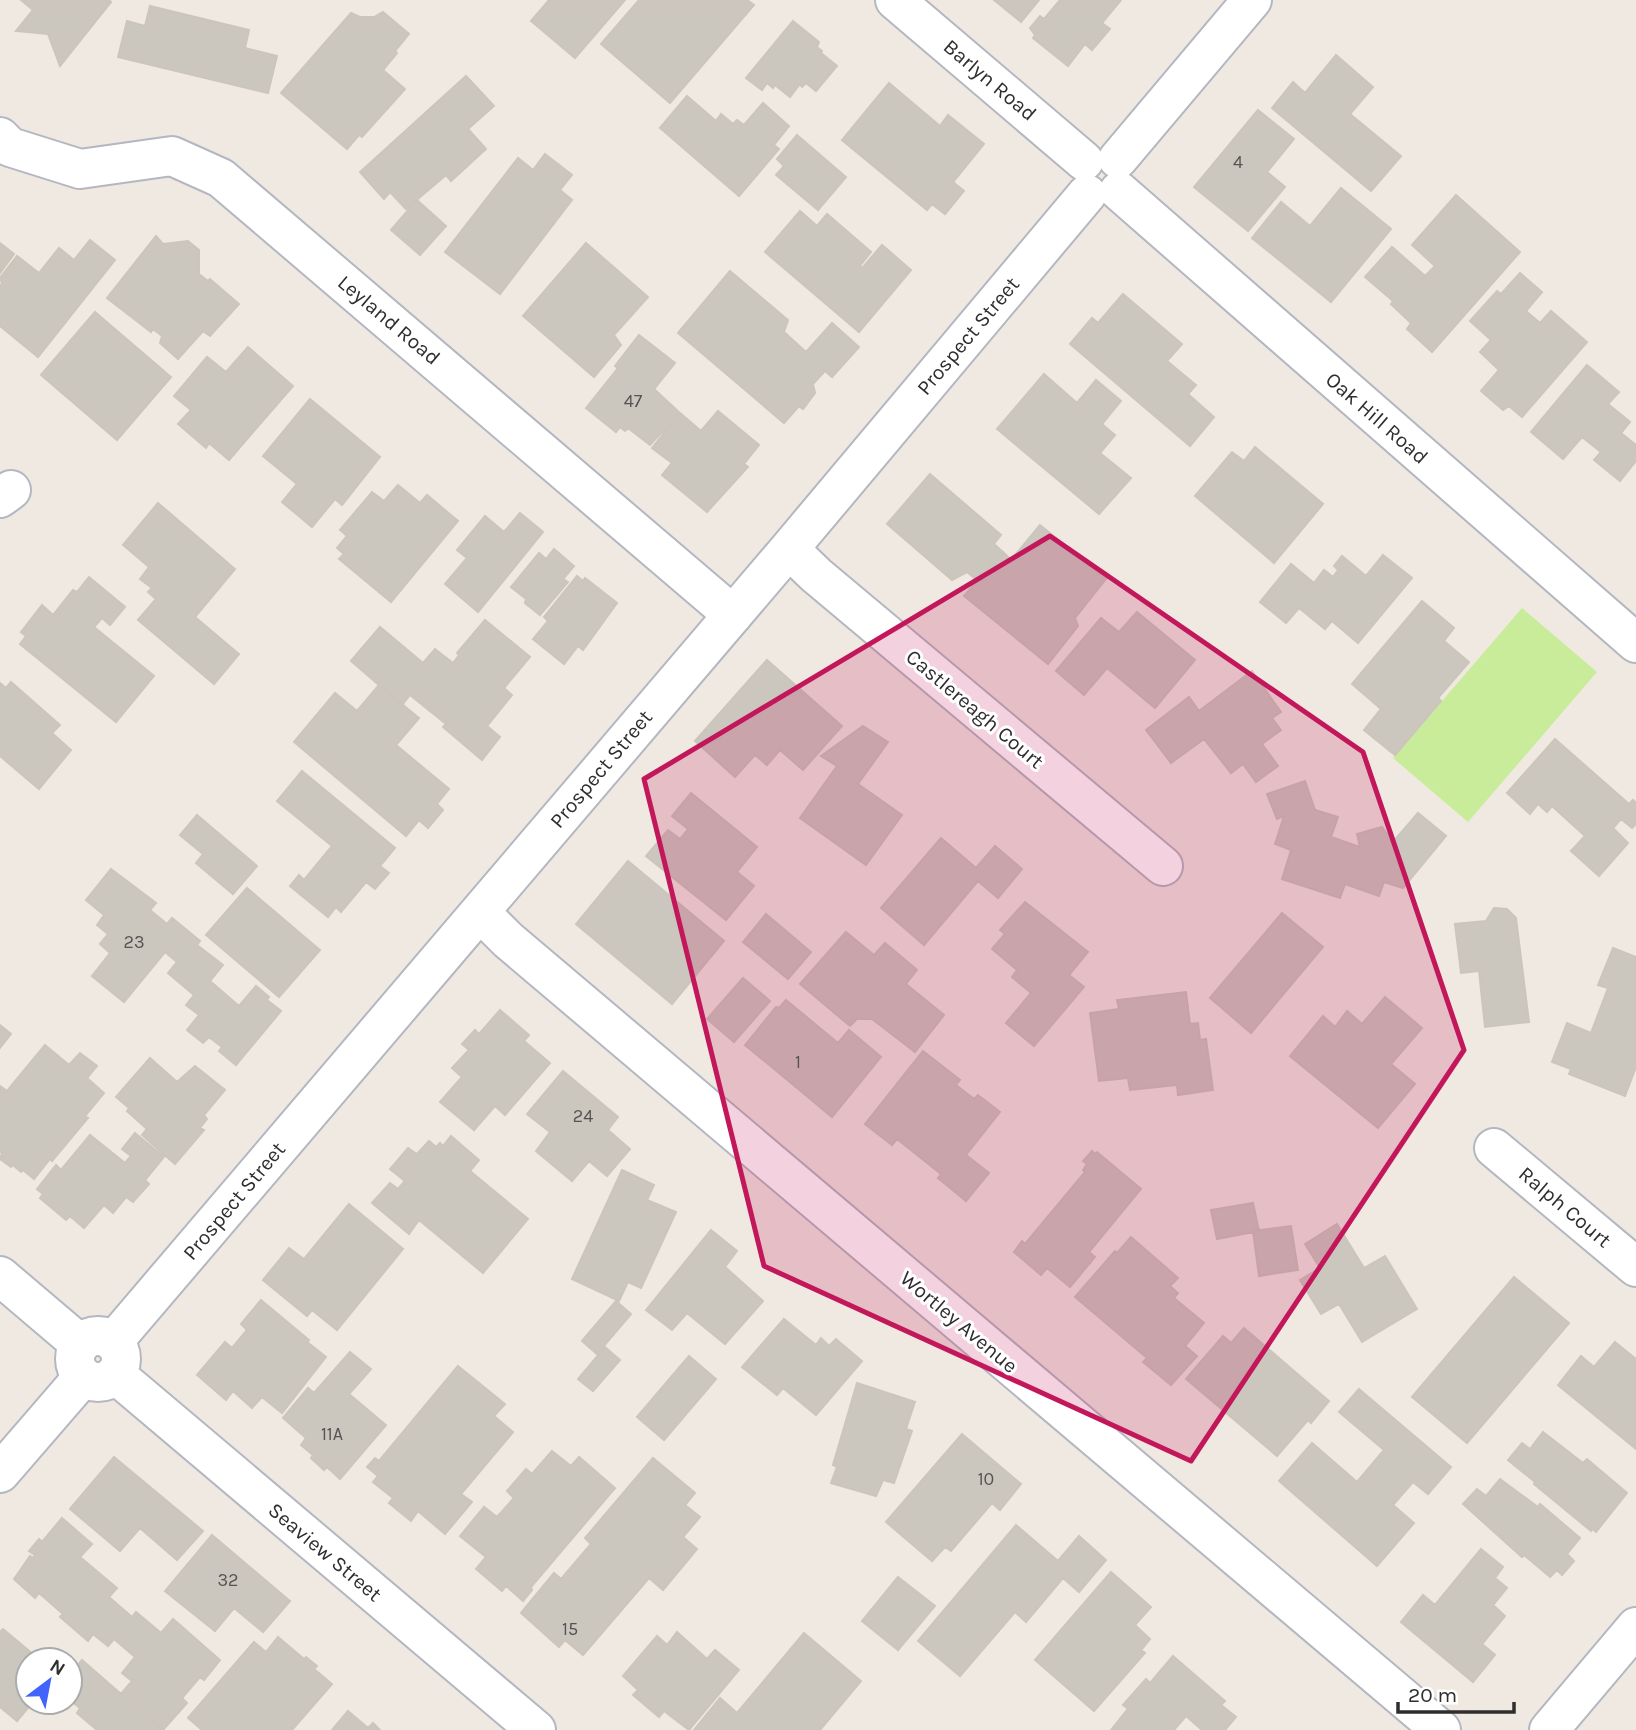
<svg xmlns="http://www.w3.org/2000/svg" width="1636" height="1730" viewBox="0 0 1636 1730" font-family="Karla,sans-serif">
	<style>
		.pitch { fill: #c9ec9a }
		.building { fill: #cbc7bf; stroke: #cbc5ba; stroke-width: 2 }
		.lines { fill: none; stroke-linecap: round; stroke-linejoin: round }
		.minor-casing { stroke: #b4b7c1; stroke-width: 42 }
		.minor { stroke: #fff; stroke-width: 38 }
		.marked { fill: #c2185b; fill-opacity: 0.2; stroke: #c2185b; stroke-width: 5; stroke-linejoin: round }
		.labels { text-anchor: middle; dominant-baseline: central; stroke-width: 6; stroke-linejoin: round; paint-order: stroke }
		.number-label { font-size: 18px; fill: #555452 }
		.street-label { font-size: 21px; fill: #2e2e2e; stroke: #fff }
	</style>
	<rect width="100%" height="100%" fill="#efe9e1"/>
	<path class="pitch" d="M1522,608L1597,672L1468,822L1393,758Z"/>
	<path class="building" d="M21,0H109L111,2L60,66L48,34L16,31L33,10Z
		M549,0H625L575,58L531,21Z
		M639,0H747L754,5L670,103L601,44Z
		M994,0H1039L1021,22Z
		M1060,0H1121L1102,23L1110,29L1092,50L1085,44L1068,66L1033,38L1035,35L1030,28L1040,16L1044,19Z
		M150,6L249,30L245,48L277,56L268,93L118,57L127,21L145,26Z
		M383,12L409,34L395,51L397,53L383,70L405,89L362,137L359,135L347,149L281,93L351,13L360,17H374Z
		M793,21L819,42L817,47L822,51L821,53L837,66L816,91L806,83L802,87L800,84L790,97L775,85L773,88L767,83L762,90L746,78Z
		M1336,55L1373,87L1350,114L1401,156L1371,191L1272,108L1293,82L1305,93Z
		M466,76L494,106L468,129L486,149L451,181L446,175L406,209L390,192L384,199L360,172Z
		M889,83L940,126L948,115L984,144L953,182L964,191L945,214L932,204L927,210L842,140Z
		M687,96L716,121L721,114L733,124L737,120L744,125L763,103L789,126L774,145L779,149L739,196L660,128Z
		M1258,110L1294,139L1267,172L1285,187L1248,231L1194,187Z
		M797,135L846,177L818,210L776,175L784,166L777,159Z
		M545,154L572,175L560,190L572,200L500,294L445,252L518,158L533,170Z
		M1341,188L1391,229L1331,302L1252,238L1281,202L1310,226Z
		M1456,195L1520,252L1432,352L1407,329L1411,323L1391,304L1393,301L1365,277L1392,247L1424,275L1421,280L1435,266L1412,245Z
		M417,200L446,226L420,255L391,230Z
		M800,211L817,226L827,214L871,252L859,267H863L882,245L911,270L859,332L765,252Z
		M156,236L163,244L188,241L199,250V274L208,281L210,279L239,304L210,336L203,331L178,359L160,343L162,336L153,329L151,332L107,298Z
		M90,240L115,260L38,357L0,326V286L2,283L0,278L17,256L39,273L59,248L74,260Z
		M0,243L14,254L0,273Z
		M586,243L648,297L614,335L621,345L594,377L523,316Z
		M730,271L788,320L784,332L806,352L832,323L859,347L832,377L825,371L813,384L815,393L803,409L799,406L784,423L678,333Z
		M1520,273L1542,292L1526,311L1540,323L1551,311L1587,342L1522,417L1509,406L1503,410L1481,391L1499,370L1480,352L1491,340L1470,321L1497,291L1501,294Z
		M1123,294L1182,344L1167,361L1196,385L1188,394L1214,417L1190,446L1070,344L1092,318L1098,323Z
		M95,312L171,377L117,440L41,375Z
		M639,335L675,363L654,389L680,413L650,445L628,428L625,431L620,427L616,432L586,408L618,368L615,366Z
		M248,347L293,386L229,460L209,443L206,448L178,424L191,410L174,396L207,357L226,372Z
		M1587,365L1619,392L1608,404L1630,422L1621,433L1636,445V461L1620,481L1594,460L1601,452L1582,437L1563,459L1531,432Z
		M1044,374L1077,403L1096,380L1121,401L1102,424L1115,435L1100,453L1131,478L1099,514L997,429Z
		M310,399L380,457L342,505L335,499L312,527L282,502L297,484L263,456Z
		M718,411L759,445L744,464L748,467L707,512L662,475L672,463L652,448L680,413L701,431Z
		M1255,447L1323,504L1274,563L1195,496L1232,452L1244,461Z
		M930,474L1001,535L994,544L1003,552L978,581L967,572L952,580L887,524Z
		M398,485L420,503L427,495L458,521L391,602L339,559L344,554L337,548L347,536L340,530L372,492L384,501Z
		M158,503L235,569L195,617L239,654L214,684L138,620L156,599L148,592L152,588L140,579L149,567L123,545Z
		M520,513L543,532L478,612L445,584L467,558L457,550L485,516L504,532Z
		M1040,525L1106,579L1075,618L1078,626L1048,664L964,596L1003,552L1011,560Z
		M554,549L574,566L563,579L568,582L540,615L525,603L526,599L511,587L539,553L546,559Z
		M1383,555L1412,578L1358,643L1332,621L1325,629L1299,608L1286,623L1260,602L1291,564L1314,583L1324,570L1333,577L1338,570L1334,566L1342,556L1366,576Z
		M577,576L583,581L585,578L617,603L583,650L578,646L564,664L533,639L548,621L544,617Z
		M89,577L125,607L110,625L102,618L94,627L154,676L116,722L20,644L26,636L21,632L42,605L53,615L73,590L77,592Z
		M1422,601L1454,628L1444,641L1469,662L1438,698L1441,701L1395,755L1364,730L1381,709L1352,684Z
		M1137,612L1195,660L1155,708L1107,668L1084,695L1056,671L1101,618L1119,632Z
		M485,620L530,657L504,688L512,695L487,726L500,737L482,760L443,727L446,724L410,695L402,705L351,661L380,627L423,663L435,649L453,663L459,655L457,653Z
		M767,660L842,726L803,770L780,750L767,765L755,755L735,777L695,741Z
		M1252,671L1281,712L1272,718L1281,730L1262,744L1278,766L1256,782L1243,764L1231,773L1204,739L1171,763L1146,730L1189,697L1199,711Z
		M11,682L60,725L52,733L71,750L39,789L0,756V683L6,688Z
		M379,685L419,718L396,745L449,789L437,804L443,810L428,828L419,820L406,836L294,742L335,693L357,711Z
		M863,726L888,742L858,784L902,815L866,865L800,818L837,766L821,756Z
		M1555,739L1629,804L1633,800L1636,803V824L1632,828L1621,819L1613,828L1628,843L1599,876L1571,851L1585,836L1552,806L1547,812L1538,804L1530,814L1507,793Z
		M302,771L395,848L380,866L389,873L375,889L366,882L341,912L336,907L328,917L290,886L299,875L304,880L332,846L277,801Z
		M1305,781L1315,810L1338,817L1331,837L1360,847L1357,834L1382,827L1393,842L1418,813L1446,836L1403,888L1384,882L1379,896L1345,884L1340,898L1282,879L1291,850L1275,844L1284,816L1277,819L1267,794Z
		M691,793L757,847L737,872L754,886L726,920L646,856L668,830L680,839L688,829L672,816Z
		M197,815L257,866L233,894L196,863L203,854L180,835Z
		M941,838L976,868L995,846L1022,869L998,898L978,881L924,945L881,908Z
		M628,861L724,941L672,1004L576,924Z
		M111,869L156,903L150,910L167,924L172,918L200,941L197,945L223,965L210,981L239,1006L256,986L269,997L267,1000L281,1011L236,1065L219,1051L222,1047L209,1037L203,1043L187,1030L199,1015L186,1005L194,995L168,973L177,962L165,952L124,1002L92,976L110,953L100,944L108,934L97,925L104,915L86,900Z
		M247,888L320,950L279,997L206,935Z
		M1025,902L1088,952L1069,975L1084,987L1034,1046L1006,1023L1031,993L1012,977L1017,970L992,949L1005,934L1000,930Z
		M1494,908L1507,909L1516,918L1529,1022L1485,1027L1479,971L1461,973L1455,924L1486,921Z
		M1282,913L1323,947L1251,1033L1210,998Z
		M766,914L811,952L788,979L743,942Z
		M846,932L874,955L885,943L917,970L906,984L944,1015L915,1052L872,1019H857L850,1026L800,984Z
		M1613,948L1636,957V1067L1625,1096L1569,1074L1571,1069L1552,1062L1567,1023L1591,1033L1608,988L1598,985Z
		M743,978L770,1001L734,1042L707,1019Z
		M1186,992L1190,1024L1198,1023L1200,1040L1206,1039L1213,1090L1178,1095L1177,1085L1130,1090L1128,1078L1099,1081L1090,1013L1119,1009L1117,1000Z
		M1385,997L1422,1028L1391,1064L1415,1084L1378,1128L1290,1056L1323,1016L1335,1027L1347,1011L1362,1024Z
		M786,1000L838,1043L849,1030L881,1057L832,1117L745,1045L776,1007L779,1008Z
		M500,1010L529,1035L524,1041L550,1063L505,1115L495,1106L474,1130L440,1102L462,1077L452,1068L469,1050L462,1044L475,1030L479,1034Z
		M0,1025L11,1034L0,1048Z
		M45,1045L69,1065L80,1053L97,1066L87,1078L104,1093L85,1116L88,1118L52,1161L50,1159L34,1179L23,1170L21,1172L13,1165L11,1167L0,1159L2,1153L0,1151V1086L7,1091Z
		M923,1051L960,1080L956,1085L974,1099L978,1095L1000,1112L966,1155L989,1173L966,1201L938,1178L941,1174L897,1139L892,1145L865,1124Z
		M150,1058L177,1082L195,1066L225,1090L204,1115L207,1119L200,1128L204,1130L175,1164L142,1135L147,1129L127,1111L129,1108L116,1097Z
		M563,1071L618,1117L608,1130L630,1149L607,1176L589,1161L572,1181L536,1151L550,1132L527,1114Z
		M135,1133L164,1157L145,1180L149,1184L133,1202L126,1197L113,1213L104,1205L84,1228L70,1216L66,1220L40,1198L43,1194L37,1189L56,1165L61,1170L90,1135L125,1163L131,1156L122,1149Z
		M451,1136L479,1160L470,1171L528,1219L483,1273L419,1220L409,1234L372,1203L390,1183L398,1189L405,1181L390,1169L408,1148L417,1154L429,1141L436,1147L440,1143L443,1146Z
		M1092,1151L1095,1154L1097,1152L1141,1189L1089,1252L1095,1257L1070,1287L1047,1268L1041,1275L1014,1252L1022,1241L1025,1244L1085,1172L1083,1170L1087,1164L1083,1161Z
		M622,1170L654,1185L647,1200L676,1212L641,1288L628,1282L619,1301L572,1279Z
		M1253,1203L1259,1231L1217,1239L1211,1210Z
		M349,1204L403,1249L337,1330L312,1310L307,1316L263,1280L289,1248L304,1259Z
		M1337,1224L1364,1268L1385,1256L1417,1309L1362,1342L1339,1304L1321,1314L1300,1280L1320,1268L1305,1244Z
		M1291,1226L1298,1270L1259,1276L1253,1231Z
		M711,1230L737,1251L725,1267L763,1301L725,1344L687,1313L672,1330L646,1310Z
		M1131,1237L1178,1278L1170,1286L1178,1293L1174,1298L1204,1323L1185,1346L1197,1356L1171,1385L1143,1362L1147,1358L1075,1297L1115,1251L1117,1253Z
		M1514,1277L1569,1323L1467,1443L1412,1397Z
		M261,1300L309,1340L307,1342L326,1357L282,1413L262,1397L252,1408L233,1391L226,1400L197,1375L225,1342L232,1348L247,1330L241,1324Z
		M616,1301L631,1314L597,1354L582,1341Z
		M784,1319L816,1345L821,1338L829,1346L836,1339L862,1361L816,1415L783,1388L777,1395L742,1367Z
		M1244,1328L1329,1401L1311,1423L1308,1420L1277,1456L1186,1379L1223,1336L1231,1343Z
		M1615,1342L1636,1359V1449L1558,1385L1581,1356L1594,1367Z
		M605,1347L620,1360L593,1391L578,1379Z
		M350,1352L371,1369L349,1394L386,1425L340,1479L327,1467L324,1470L311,1458L313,1455L301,1445L306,1438L283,1418L308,1388L314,1393Z
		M689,1356L716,1379L664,1440L637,1417Z
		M458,1366L505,1404L494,1416L513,1432L461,1494L472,1502L445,1534L418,1511L411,1521L389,1503L393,1498L373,1482L378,1476L367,1467L375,1458L379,1461Z
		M857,1383L915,1402L906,1429L912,1431L894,1483L883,1480L876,1496L831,1483L837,1467L833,1465Z
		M1359,1389L1451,1467L1428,1494L1413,1482L1393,1505L1414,1523L1377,1566L1279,1481L1312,1443L1357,1482L1384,1450L1339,1412Z
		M1543,1432L1583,1463L1587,1459L1627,1493L1596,1532L1593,1529L1591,1531L1534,1484L1535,1482L1508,1460L1522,1443L1530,1449Z
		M962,1434L1021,1484L1000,1510L992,1503L951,1551L945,1547L932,1561L886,1522Z
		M552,1451L571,1466L579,1457L615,1488L531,1587L532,1590L523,1601L506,1586L502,1591L476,1569L486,1557L460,1536L484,1507L497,1517L514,1498L507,1491L526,1469L532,1474Z
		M114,1457L203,1531L177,1560L140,1528L120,1551L70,1509Z
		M653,1458L695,1493L685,1505L700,1517L683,1537L697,1549L663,1590L649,1578L583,1655L565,1640L559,1647L521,1613L554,1573L561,1579L591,1544L585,1538Z
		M1500,1479L1538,1507L1540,1504L1580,1538L1567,1554L1574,1561L1562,1575L1557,1570L1550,1577L1524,1555L1522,1557L1463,1504L1477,1489L1486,1496Z
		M62,1518L92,1544L80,1557L117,1588L109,1597L132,1617L136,1612L161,1633L173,1619L220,1660L204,1680L200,1677L182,1698L187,1703L163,1730L121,1694L132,1681L122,1673L135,1657L114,1639L108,1646L93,1634L88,1641L60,1617L63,1614L39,1593L35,1598L14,1579L30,1556L33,1558L35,1555L29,1551L39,1539L42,1542Z
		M1016,1525L1058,1561L1079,1536L1106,1560L1079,1592L1063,1578L1026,1622L1015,1612L960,1676L918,1641Z
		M212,1535L290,1601L263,1632L234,1608L215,1631L165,1591Z
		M1481,1549L1503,1567L1495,1578L1507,1588L1493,1605L1505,1616L1482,1644L1495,1655L1473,1682L1401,1622L1423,1595L1435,1605Z
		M1111,1572L1151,1607L1135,1625L1150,1639L1141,1650L1145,1653L1094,1711L1035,1660Z
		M898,1577L935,1606L898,1650L862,1621Z
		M3,1629L40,1660H28V1702H33L17,1721L0,1707V1632Z
		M677,1632L707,1659L715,1650L739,1670L689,1730L664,1711L659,1717L633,1695L638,1690L623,1676L657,1636L667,1645Z
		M804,1633L861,1681L820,1730H694L720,1698L737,1713Z
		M278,1637L304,1659L306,1657L317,1666L314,1669L332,1684L292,1730H202L188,1718L254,1642L266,1652Z
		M1173,1656L1225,1701L1221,1705L1236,1717L1225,1730H1202L1186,1716L1174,1730H1111L1128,1709L1123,1705L1146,1679L1150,1683Z
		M82,1660L121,1694L163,1730H97L77,1713L80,1708L70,1700V1674Z
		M348,1711L368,1728L373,1723L380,1730H332Z"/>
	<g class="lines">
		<defs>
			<path id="minor" d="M895,0L1084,161
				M0,137L10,147L80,169L172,156L221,178L733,615
				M1118,159L1252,0
				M1119,191L1636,643
				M0,498L11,490
				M789,549L816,575L1163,866
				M480,912L508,940L1441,1730
				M1494,1148L1636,1267
				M0,1276L80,1344
				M75 1359a23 23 0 1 1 46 0a23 23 0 1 1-46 0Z
				M113,1342L789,549L1087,194
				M115,1374L536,1730
				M0,1473L83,1377
				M1549,1730L1636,1627"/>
		</defs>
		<use href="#minor" class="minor-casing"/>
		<use href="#minor" class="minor"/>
	</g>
	<path class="marked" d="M1050,536L1363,752L1464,1050L1191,1461L764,1266L644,779Z"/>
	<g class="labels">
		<g class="number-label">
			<text x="1238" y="162">4</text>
			<text x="633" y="401">47</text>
			<text x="134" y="942">23</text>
			<text x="798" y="1062">1</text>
			<text x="583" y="1116">24</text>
			<text x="332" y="1434">11A</text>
			<text x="986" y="1479">10</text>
			<text x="228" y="1580">32</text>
			<text x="570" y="1629">15</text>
		</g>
		<g class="street-label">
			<text transform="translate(990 80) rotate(40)">Barlyn Road</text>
			<text transform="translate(389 320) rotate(40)">Leyland Road</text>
			<text transform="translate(968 336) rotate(-50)">Prospect Street</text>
			<text transform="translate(1377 418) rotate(41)">Oak Hill Road</text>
			<text transform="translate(975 709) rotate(40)">Castlereagh Court</text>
			<text transform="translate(601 769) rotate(-50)">Prospect Street</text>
			<text transform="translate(234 1201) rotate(-50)">Prospect Street</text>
			<text transform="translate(1565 1207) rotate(40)">Ralph Court</text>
			<text transform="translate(959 1322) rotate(40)">Wortley Avenue</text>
			<text transform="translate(325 1552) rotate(40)">Seaview Street</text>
		</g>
	</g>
	<g transform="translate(49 1681) rotate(32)"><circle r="33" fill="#ffffff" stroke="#ababab" stroke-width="2"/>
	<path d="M0-5L12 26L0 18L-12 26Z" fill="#4264fb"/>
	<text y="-10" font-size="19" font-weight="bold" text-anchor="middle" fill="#2e2e2e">N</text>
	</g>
	<path d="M1398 1702v10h116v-10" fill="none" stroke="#2e2e2e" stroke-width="3.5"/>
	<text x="1408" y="1702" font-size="21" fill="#2e2e2e" stroke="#ffffff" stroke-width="5" paint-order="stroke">20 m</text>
</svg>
